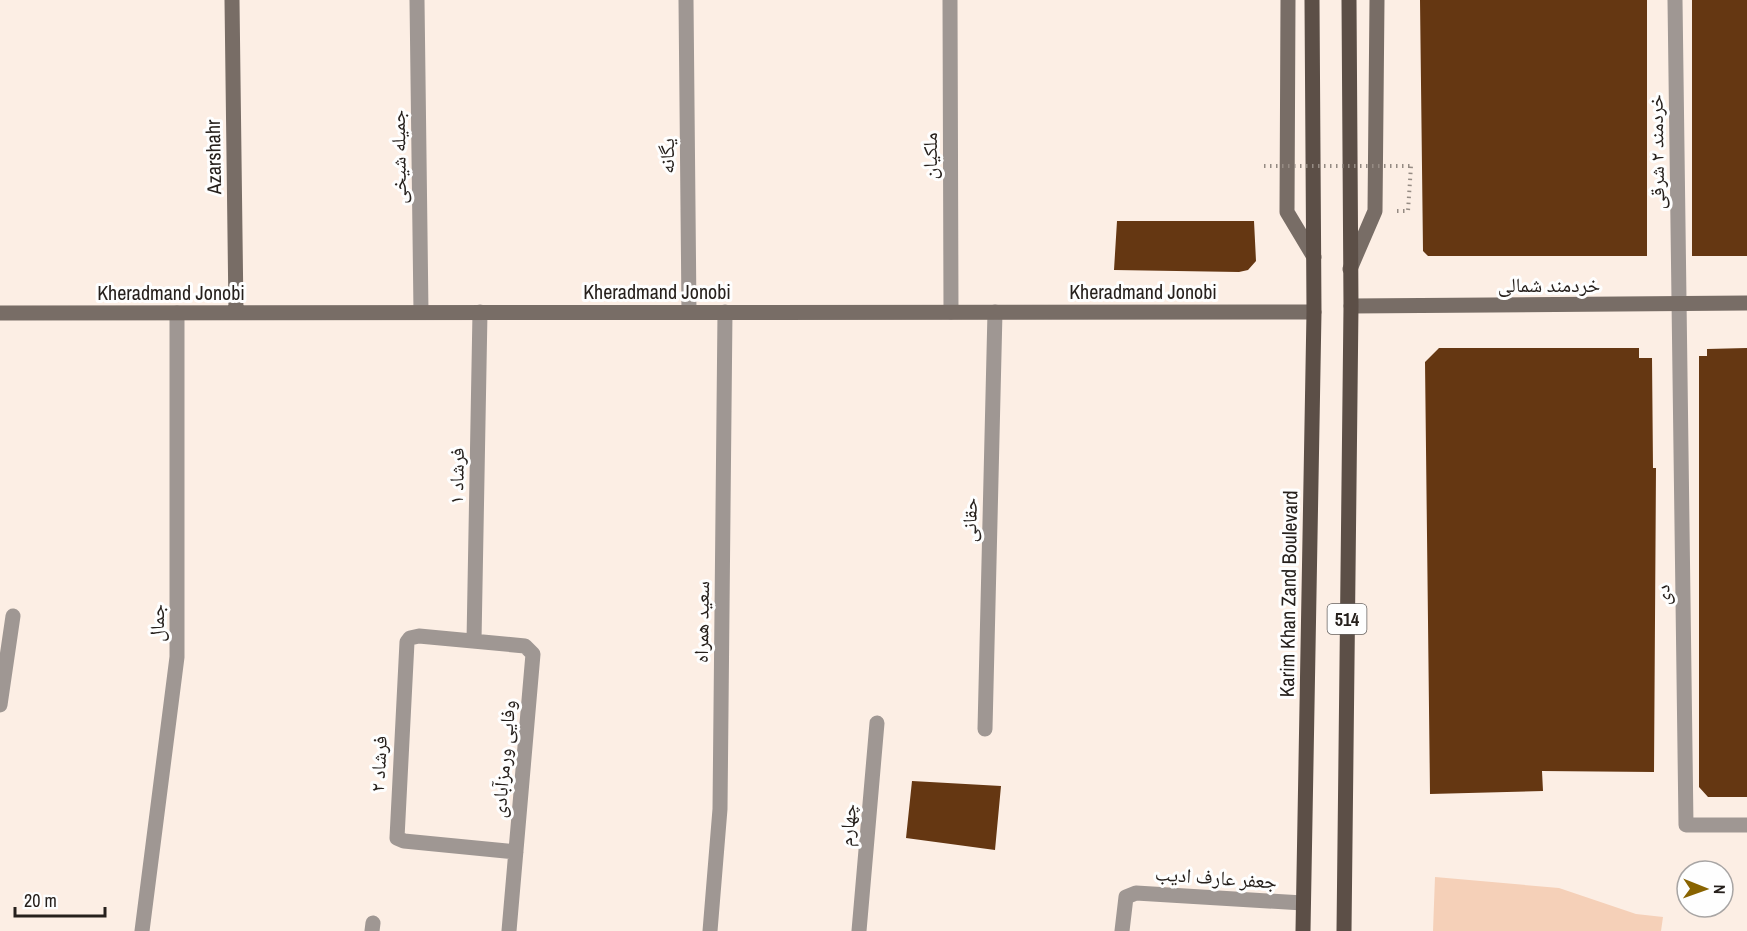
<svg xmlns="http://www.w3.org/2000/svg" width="1747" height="931" viewBox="0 0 1747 931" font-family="'Archivo Narrow','Noto Naskh Arabic',sans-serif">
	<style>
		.green { fill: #f5d0b8 }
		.building { fill: #653712 }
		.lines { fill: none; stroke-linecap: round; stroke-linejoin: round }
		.path { stroke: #958b83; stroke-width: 4; stroke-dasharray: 1.5 4.5; stroke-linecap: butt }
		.street { stroke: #9f9793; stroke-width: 15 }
		.secondary { stroke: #786d66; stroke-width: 15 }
		.primary { stroke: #5c4f47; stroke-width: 15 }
		.path-bridge { stroke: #958b83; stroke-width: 4; stroke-dasharray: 1.5 4.5; stroke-linecap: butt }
		.labels { text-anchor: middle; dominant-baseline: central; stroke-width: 6; stroke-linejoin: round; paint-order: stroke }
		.shield { fill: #fefefe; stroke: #676360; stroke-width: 1.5 }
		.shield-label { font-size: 18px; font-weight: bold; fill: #26201c }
		.street-label { font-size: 20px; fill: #26201c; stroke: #fefefe }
	</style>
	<rect width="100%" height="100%" fill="#fceee4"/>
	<path class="green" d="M1435,877L1559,888L1636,914L1663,917L1661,931H1433Z"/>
	<path class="building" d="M1420,0H1647V256H1428L1423,251Z
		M1692,0H1747V256H1692Z
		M1117,221H1254L1256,261L1248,270L1239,272L1114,270Z
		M1439,348H1639V358H1652L1653,468H1656L1654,772L1542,771L1543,791L1430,794L1425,362Z
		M1747,348V797H1708L1699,787V356H1707V349Z
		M912,781L1001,786L995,850L906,838Z"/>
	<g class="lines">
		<path class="path" d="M1397,211H1408L1411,166"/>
		<path class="street" d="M417,0L421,312
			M686,0L689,312
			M950,0L951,312
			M1675,0L1686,825H1747
			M474,641L480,312
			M0,705L13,616
			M985,729L995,312
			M142,931L177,657V313
			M372,931L373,923
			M509,931L533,654L525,646L419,636L410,638L407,642L397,838L404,841L516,852
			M710,931L720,809L725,312
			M859,931L877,723
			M1122,931L1126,897L1136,893L1303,903"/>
		<path class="secondary" d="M232,0L236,313
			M1288,0L1287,212L1314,257
			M1350,269L1375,211L1377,0
			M1351,306L1747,303
			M0,313L1314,312"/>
		<path class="primary" d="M1303,931L1314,312L1312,0
			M1344,931L1351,306L1349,0"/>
		<path class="path-bridge" d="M1264,166H1411"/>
	</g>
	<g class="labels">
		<rect class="shield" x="1327.5" y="604" width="39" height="30" rx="4.5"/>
		<g class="shield-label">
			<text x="1347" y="619">514</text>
		</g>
		<g class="street-label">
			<text transform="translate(1656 152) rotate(-91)">خردمند ۲ شرقی</text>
			<text transform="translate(666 156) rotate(-90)">یگانه</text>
			<text transform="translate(929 156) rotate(-90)">ملکیان</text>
			<text transform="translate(213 157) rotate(-91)">Azarshahr</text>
			<text transform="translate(398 157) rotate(-91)">جمیله شیخی</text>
			<text x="1549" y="284">خردمند شمالی</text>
			<text x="657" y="291">Kheradmand Jonobi</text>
			<text x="1143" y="291">Kheradmand Jonobi</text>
			<text x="171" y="292">Kheradmand Jonobi</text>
			<text transform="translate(456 476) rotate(-89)">فرشاد ۱</text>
			<text transform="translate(969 520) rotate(-89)">حقانی</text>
			<text transform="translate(1288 594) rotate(-89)">Karim Khan Zand Boulevard</text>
			<text transform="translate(1662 595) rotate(-91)">دی</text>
			<text transform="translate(701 622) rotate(-89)">سعید همراه</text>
			<text transform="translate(156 623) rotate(-90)">جمال</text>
			<text transform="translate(503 759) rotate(-85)">وفایی ورمزآبادی</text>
			<text transform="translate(378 764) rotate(-87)">فرشاد ۲</text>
			<text transform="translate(847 825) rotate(-85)">چهارم</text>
			<text transform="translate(1216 877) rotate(4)">جعفر عارف ادیب</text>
		</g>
	</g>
	<g transform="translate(1705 889) rotate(91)"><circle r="28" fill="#fefefe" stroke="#a8a5a4" stroke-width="1.5"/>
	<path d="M0-4.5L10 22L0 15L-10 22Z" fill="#886300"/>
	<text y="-9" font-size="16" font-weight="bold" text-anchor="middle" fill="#26201c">N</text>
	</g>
	<path d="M15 907v9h90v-9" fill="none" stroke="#26201c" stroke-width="3"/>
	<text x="24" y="907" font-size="18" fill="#26201c" stroke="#fefefe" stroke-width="4.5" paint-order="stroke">20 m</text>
</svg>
